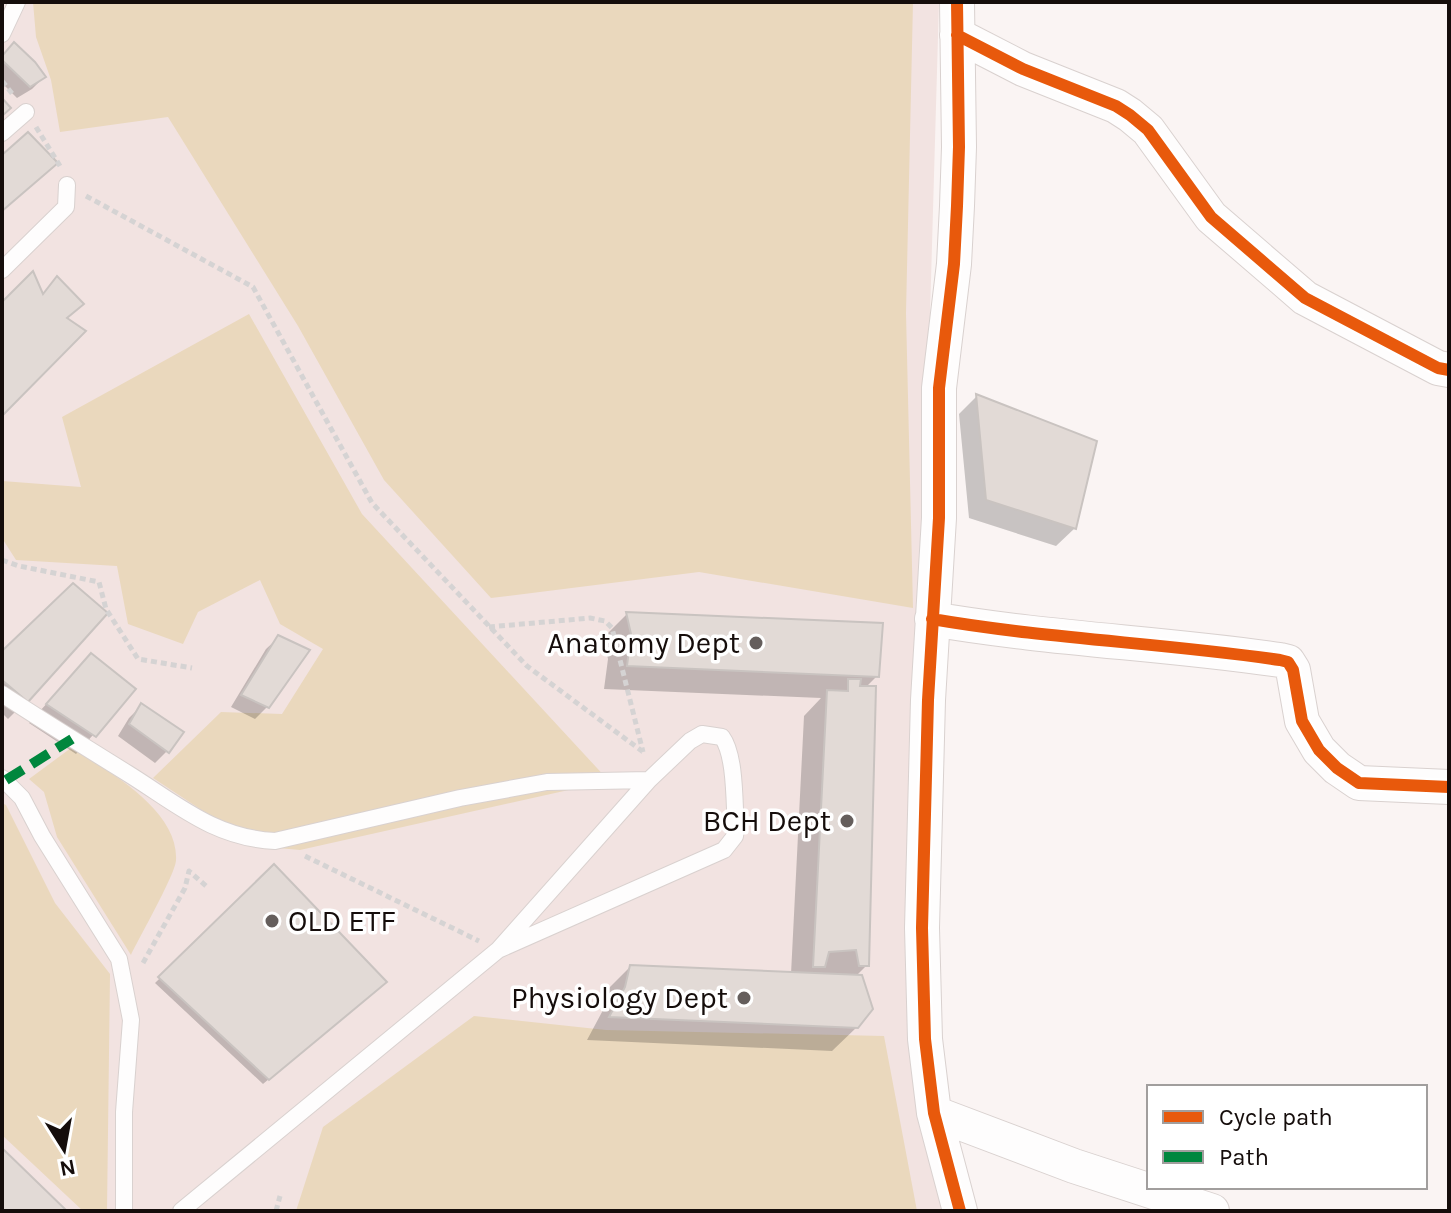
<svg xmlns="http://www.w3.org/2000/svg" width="1451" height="1213" viewBox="0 0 1451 1213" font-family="Karla,sans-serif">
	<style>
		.built { fill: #f2e3e1 }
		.green { fill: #ead8bd }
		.shadow { fill: #0003 }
		.building { fill: #e2dad6; stroke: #c9c3c0; stroke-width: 2 }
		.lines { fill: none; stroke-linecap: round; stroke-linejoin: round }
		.lane-casing { stroke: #d9d1cf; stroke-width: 18 }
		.street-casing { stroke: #d9d1cf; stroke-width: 36 }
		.path { stroke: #d5d3d3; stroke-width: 5; stroke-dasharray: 6 4; stroke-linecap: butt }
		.lane { stroke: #fefdfd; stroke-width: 16 }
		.street { stroke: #fefdfd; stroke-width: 34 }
		.quiet { stroke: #00873e; stroke-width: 10; stroke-dasharray: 20 10; stroke-linecap: butt }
		.cycleway-casing { stroke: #fff; stroke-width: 17 }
		.cycleway { stroke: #e8590c; stroke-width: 12 }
		.poi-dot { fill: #655e5c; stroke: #fff; stroke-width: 3 }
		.labels { text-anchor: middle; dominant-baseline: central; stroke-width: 7; stroke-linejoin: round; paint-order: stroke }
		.poi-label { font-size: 30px; fill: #150d0b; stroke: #fff; text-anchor: end }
	</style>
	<rect width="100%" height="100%" fill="#faf4f3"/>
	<path class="built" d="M2,2H939L909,1045L944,1211H2Z"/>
	<path class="green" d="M33,2H913L906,313L913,608L699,572L491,598L384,480L298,326L168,117L60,132L51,80L36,37Z
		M249,314L362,514L609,781L300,850L256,846L153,778L221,712L282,714L323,649L280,624L260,580L198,612L183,644L128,624L117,566L16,560L2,538V481L81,487L62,417Z
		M71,748C107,770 179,810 176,860C176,873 139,938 131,955L57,837L44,792L29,779Z
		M2,803L6,805L55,903L110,974L107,1211H83L2,1135Z
		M474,1016L606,1030L884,1036L917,1211H296L323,1127Z"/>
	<path class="shadow" d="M2,56L44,77L32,89L17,98L2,83Z
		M977,396L1075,528L1056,546L969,518L959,414Z
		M627,614L877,676L865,688L867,965L855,977L857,1027L832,1051L587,1040L602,1012L606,991L630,967L791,974L804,716L821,698L604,689L608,659L603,638Z
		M279,637L267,707L255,719L231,707L266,649Z
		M2,654L26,701L8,719L2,713Z
		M91,655L134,689L76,754L29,723Z
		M141,706L167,751L155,763L118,736L129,718Z
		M274,867L379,987L263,1084L155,983Z"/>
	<path class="building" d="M14,42L35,62L46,77L30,87L2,60V56Z
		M2,98L11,108L2,116Z
		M28,132L58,163L2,211V155Z
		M33,271L43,294L57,276L84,304L67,318L86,331L2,416V302Z
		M976,394L1097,441L1076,529L986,500Z
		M73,583L108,613L28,702L2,680V651Z
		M626,612L883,623L879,677L627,666L631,634Z
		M278,635L310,650L269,708L241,695Z
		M91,653L136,689L96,737L46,704Z
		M848,679H861L860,686H876L869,966H859L856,950L829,952L825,967H813L827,690L848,691Z
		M141,703L184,732L169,753L129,724Z
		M274,864L387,982L269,1080L158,977Z
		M630,965L862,975L873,1009L858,1028L609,1017L625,987Z
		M2,1148L67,1211H2Z"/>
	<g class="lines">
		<defs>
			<path id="lane" d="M2,34L17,2
				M2,133L26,112
				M2,270L66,207L67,185
				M2,694C43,721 85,747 127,773C177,804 214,838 275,841L460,798L547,782L649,780
				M2,778L22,798L42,836L119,959L131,1020L124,1112V1211
				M181,1211L498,950L649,780L690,741L702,734L722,737C736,756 734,805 736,829L735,836L724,850L498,950"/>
			<path id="street" d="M957,2L959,147L957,206L954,264L939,388V518L928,700L922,928L925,1039L934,1113L960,1211
				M957,35L1023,69L1116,106L1130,115L1148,130L1211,217L1305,298L1438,368L1449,370
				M932,619C1048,639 1164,643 1280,660L1288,662L1293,670L1302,721L1319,750L1337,768L1359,783L1449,787
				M934,1113L1074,1166L1212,1211"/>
		</defs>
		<use href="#lane" class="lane-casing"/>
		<use href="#street" class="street-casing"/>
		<path class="path" d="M2,81L14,96
			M36,127L60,166
			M86,196L253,287L372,503L527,666L646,754
			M2,560L19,566L99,582L106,609L138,659L192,668
			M489,627L590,618L605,621L612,628L643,752
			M305,856L479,941
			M143,963L185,888L189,871L206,886
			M276,1211L280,1196"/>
		<use href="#lane" class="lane"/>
		<use href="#street" class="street"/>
		<path class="quiet" d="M6,780L72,739"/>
		<defs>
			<path id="cycleway" d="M957,2L959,147L957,206L954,264L939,388V518L928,700L922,928L925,1039L934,1113L960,1211
				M957,35L1023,69L1116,106L1130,115L1148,130L1211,217L1305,298L1438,368L1449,370
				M932,619C1048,639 1164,643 1280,660L1288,662L1293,670L1302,721L1319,750L1337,768L1359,783L1449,787"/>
		</defs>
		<use href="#cycleway" class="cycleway-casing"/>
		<use href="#cycleway" class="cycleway"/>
	</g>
	<g class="poi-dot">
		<circle cx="756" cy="643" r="8"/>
		<circle cx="847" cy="821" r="8"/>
		<circle cx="272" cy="921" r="8"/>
		<circle cx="744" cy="998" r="8"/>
	</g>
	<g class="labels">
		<g class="poi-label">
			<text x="740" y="643">Anatomy Dept</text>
			<text x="831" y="821">BCH Dept</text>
			<text x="288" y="921" text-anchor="start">OLD ETF</text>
			<text x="728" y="998">Physiology Dept</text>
		</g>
	</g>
	<rect width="1451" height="1213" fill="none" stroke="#150d0b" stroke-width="8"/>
	<rect x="1147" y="1085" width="280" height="104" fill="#ffffff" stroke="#a19e9d" stroke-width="2"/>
	<rect x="1163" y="1111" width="40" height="12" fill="#e8590c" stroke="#a19e9d" stroke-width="2"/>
	<text x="1219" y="1125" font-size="24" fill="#150d0b">Cycle path</text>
	<rect x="1163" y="1151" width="40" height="12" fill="#00873e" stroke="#a19e9d" stroke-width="2"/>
	<text x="1219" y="1165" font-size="24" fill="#150d0b">Path</text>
	<g transform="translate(64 1149) rotate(169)" stroke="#ffffff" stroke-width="6" paint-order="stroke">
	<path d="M0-6L14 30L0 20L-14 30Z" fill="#150d0b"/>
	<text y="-12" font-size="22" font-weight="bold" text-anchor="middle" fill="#150d0b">N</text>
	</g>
</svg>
